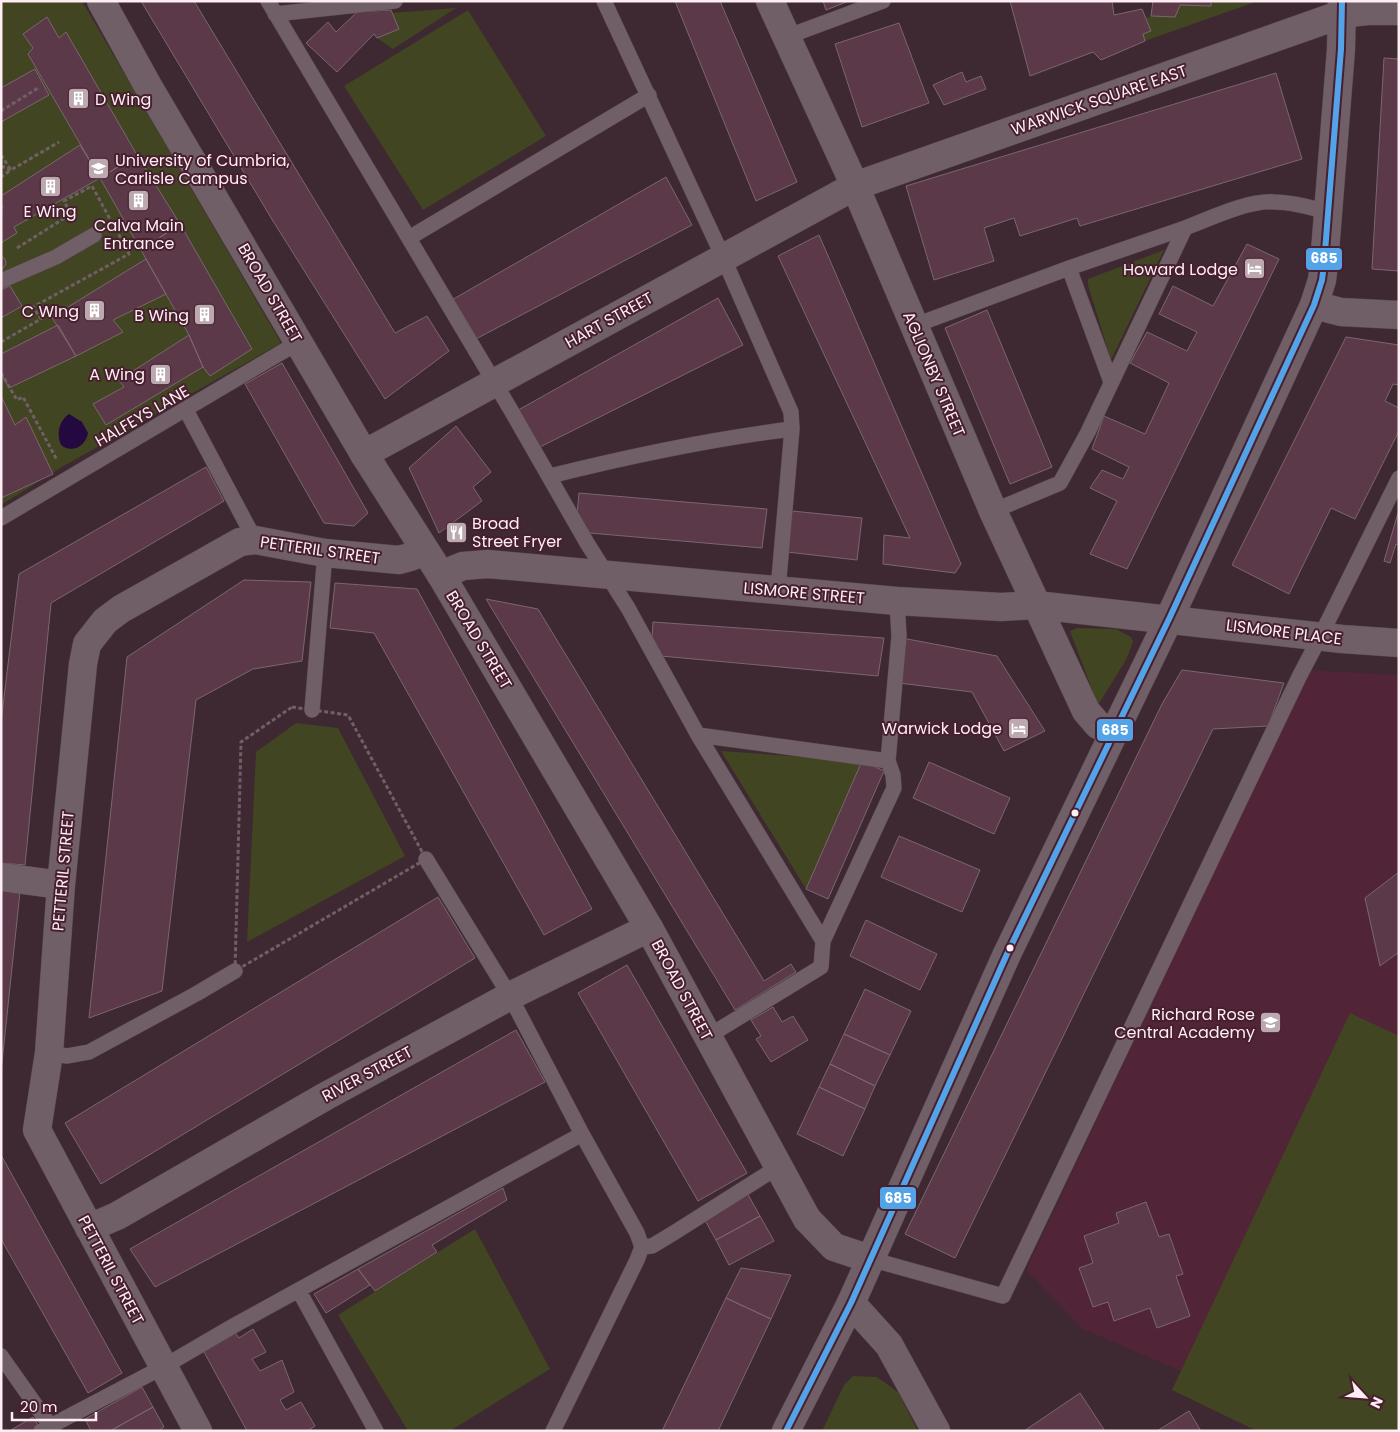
<svg xmlns="http://www.w3.org/2000/svg" width="1400" height="1432" viewBox="0 0 1400 1432" font-family="Poppins,sans-serif">
	<style>
		.built { fill: #512537 }
		.green { fill: #424521 }
		.water { fill: #230940 }
		.building { fill: #5b3949; stroke: #7a676e }
		.lines { fill: none; stroke-linecap: round; stroke-linejoin: round }
		.service-casing { stroke: #57464d; stroke-width: 16 }
		.minor-casing { stroke: #57464d; stroke-width: 29 }
		.tertiary-casing { stroke: #57464d; stroke-width: 29 }
		.path { stroke: #705f66; stroke-width: 3; stroke-dasharray: 4 2.5; stroke-linecap: butt }
		.service { stroke: #715f67; stroke-width: 15 }
		.minor { stroke: #715f67; stroke-width: 28 }
		.tertiary { stroke: #715f67; stroke-width: 28 }
		.bus-1-casing { stroke: #471f2f; stroke-width: 10 }
		.bus-1 { stroke: #53a3e8; stroke-width: 6 }
		.bus-dot { fill: #feeef3; stroke: #471f2f; stroke-width: 2 }
		.labels { text-anchor: middle; dominant-baseline: central; stroke-width: 4; stroke-linejoin: round; paint-order: stroke }
		.poi-label { font-size: 16px; fill: #feeef3; stroke: #471f2f; text-anchor: end }
		.street-label { font-size: 16px; fill: #feeef3; stroke: #471f2f }
		.line-badge { stroke: #471f2f; stroke-width: 2 }
		.badge-label { font-size: 14px; text-anchor: middle; font-weight: bold; fill: #fff }
	</style>
	<rect width="100%" height="100%" fill="#3e2831"/>
	<path class="built" d="M1309,670L1399,675V1431H1257L1172,1390L1181,1371L1083,1329L1026,1270Z"/>
	<path class="green" d="M6,1H82L281,343L62,467L1,505V3Z
		M1211,1H1258L1145,41L1143,34L1151,31L1146,18L1151,16L1175,17L1180,5Z
		M456,8L393,49L377,38L398,29L392,13Z
		M468,10L546,136L423,210L344,86Z
		M1164,250L1111,360L1088,285V279Z
		M1077,628L1116,629L1131,637L1133,642L1126,660L1098,705L1070,631Z
		M296,723L338,728L405,856L247,942L256,752Z
		M721,751L862,761L806,889Z
		M1350,1013L1399,1036V1431H1257L1172,1390Z
		M475,1229L550,1369L450,1431H408L338,1315Z
		M853,1376L877,1377L898,1392L918,1431H822L844,1385Z"/>
	<path class="water" d="M69,414L82,422L88,433C86,446 72,454 61,445C56,433 59,421 69,414Z"/>
	<path class="building" d="M141,1H194L395,333L427,316L449,351L385,399L273,221Z
		M675,1H720L797,182L756,201Z
		M823,1H849L826,10Z
		M1010,1H1112L1114,15L1142,9L1151,31L1143,34L1145,41L1101,60L1093,52L1030,76Z
		M1153,1H1211V6L1180,5L1175,17L1151,16Z
		M391,10L399,29L377,38L374,34L337,72L306,43L328,22L336,32L357,12Z
		M47,17L59,38L66,32L137,155L100,178L28,54L33,48L23,34Z
		M899,23L929,103L862,127L835,44Z
		M1384,58L1399,59V271L1372,269Z
		M35,69L49,95L1,122V88Z
		M962,72L966,82L981,76L986,89L944,105L933,85Z
		M1276,73L1302,159L1080,226L1077,218L1020,236L1014,218L984,228L994,261L934,280L906,186Z
		M80,145L100,178L14,227L17,233L1,243V209L3,208L1,205V196Z
		M137,155L180,224L141,250L100,178Z
		M666,177L692,225L474,340L450,301Z
		M180,224L252,349L210,376L203,367L189,335L141,250Z
		M819,235L961,564L955,573L883,564L884,535L910,538L778,256Z
		M1247,244L1279,259L1127,569L1090,554L1117,501L1090,488L1102,470L1123,479L1129,467L1092,449L1104,416L1145,434L1169,383L1130,363L1147,332L1187,351L1197,332L1159,314L1173,286L1213,306Z
		M1,256L5,259L6,264L1,271Z
		M146,259L166,294L113,320L123,332L76,356L51,316L68,307Z
		M10,286L22,306L1,318V290Z
		M718,298L743,345L536,449L513,413Z
		M987,310L1052,467L1010,484L945,328Z
		M58,325L76,356L9,388L1,373V354Z
		M189,335L203,367L106,425L93,404L124,387L119,380Z
		M1346,337L1399,345V385L1393,384L1385,401L1399,408V431L1355,519L1331,508L1289,594L1232,565Z
		M282,363L368,513L354,526L324,523L245,384Z
		M1,396L15,425L26,417L53,474L1,498Z
		M456,426L491,472L473,487L482,501L439,533L409,468Z
		M206,467L224,501L51,603L25,865L1,863V722L19,574Z
		M579,493L767,509L762,548L590,533L577,514Z
		M792,511L862,518L857,560L787,552Z
		M1398,513L1399,545L1396,544L1390,563L1384,561Z
		M244,580L311,582L302,661L253,669L196,700L162,991L89,1018L127,657Z
		M335,583L417,589L592,909L544,935L374,633L330,628Z
		M486,599L538,609L764,981L791,964L796,972L735,1010Z
		M653,622L884,638L878,676L661,656L652,638Z
		M902,638L997,656L1045,731L1004,751L972,692L899,683Z
		M1182,670L1284,683L1268,726L1213,729L955,1258L905,1234L1162,704Z
		M862,761L884,771L828,899L806,889Z
		M929,762L1010,798L994,834L913,798Z
		M899,836L980,870L962,912L881,877Z
		M1399,872V952L1380,966L1365,898Z
		M1,888L20,892L1,1072Z
		M438,897L475,958L101,1184L65,1123Z
		M866,920L937,954L920,990L850,956Z
		M627,965L747,1173L698,1201L578,993Z
		M865,989L911,1011L890,1055L844,1034Z
		M773,1007L782,1022L793,1016L808,1040L771,1062L756,1039L761,1036L751,1020Z
		M516,1030L545,1082L155,1287L130,1249Z
		M844,1034L890,1055L875,1086L830,1064Z
		M830,1064L875,1086L865,1109L819,1087Z
		M819,1087L865,1109L843,1156L797,1134Z
		M1,1155L122,1373L88,1393L1,1239Z
		M503,1188L507,1200L432,1245L437,1252L375,1291L358,1269Z
		M746,1191L760,1216L716,1240L702,1215Z
		M1146,1202L1159,1237L1169,1234L1183,1274L1176,1276L1190,1316L1157,1328L1150,1308L1114,1321L1108,1302L1093,1307L1079,1268L1093,1263L1084,1236L1119,1223L1116,1213Z
		M760,1216L774,1241L729,1265L716,1240Z
		M741,1268L791,1275L771,1319L726,1298Z
		M358,1269L370,1285L326,1313L314,1294Z
		M726,1298L771,1319L718,1431H662Z
		M253,1329L266,1352L252,1359L260,1371L282,1360L294,1392L280,1400L286,1410L301,1402L315,1426L307,1431H247L203,1350L234,1331L239,1338Z
		M142,1387L153,1407L110,1431H91L85,1419Z
		M1080,1393L1105,1431H1024Z
		M153,1407L164,1427L158,1431H110Z
		M1189,1411L1201,1431H1157Z
		M33,1417L40,1428L36,1431L11,1430Z"/>
	<g class="lines">
		<defs>
			<path id="service" d="M268,1L512,412L587,543L628,608L698,735L823,941
				M604,1L723,257L791,412L792,429L778,590
				M275,14L395,1
				M786,37L883,1
				M409,238L649,95
				M1069,268L1111,382
				M1,281L56,257L94,235
				M913,326L1069,268L1185,228
				M186,410L255,540
				M550,476C630,456 710,439 792,429
				M993,511L1060,483L1088,432L1185,228C1209,219 1248,200 1274,202C1292,202 1310,207 1327,212
				M1,518L299,342
				M312,710L325,553
				M698,735L888,761
				M426,859L510,996L582,1134L637,1233L642,1247L637,1260L553,1431
				M707,1037L821,967L823,941L894,788L893,775L888,761L899,636L897,601
				M49,1053L67,1056L89,1052L196,994L235,971
				M642,1247L652,1246L672,1234L778,1167
				M870,1259L1003,1296L1299,677L1320,637L1399,478
				M299,1291L376,1431
				M1,1356L54,1431
				M41,1431L163,1367L235,1325L582,1134"/>
			<path id="minor" d="M1314,305L1341,312L1399,315
				M364,454L855,186L1342,14L1367,11H1399
				M441,575L463,566L488,564L897,601L1001,607L1036,605L1342,639L1399,643
				M1,877L61,885
				M89,1228L117,1216L326,1096L510,996L649,928
				M851,1303L889,1345L936,1431
				M198,1431L37,1130L49,1053L61,885L83,664L87,644L105,621L121,609L240,542L255,540L325,553L399,560L410,557L425,551"/>
			<path id="tertiary" d="M101,1L148,86L364,454L441,575L649,928L807,1219L834,1247L870,1259
				M770,1L855,186L993,511L1086,711L1098,725L1115,732
				M786,1431L851,1303L1007,954L1169,619L1314,305L1322,280L1324,264L1341,49L1342,1"/>
		</defs>
		<use href="#service" class="service-casing"/>
		<use href="#minor" class="minor-casing"/>
		<use href="#tertiary" class="tertiary-casing"/>
		<path class="path" d="M1,111L38,88
			M1,155L11,170L59,142
			M1,166L11,170L1,177
			M17,248L71,214L64,201L92,186L110,219
			M1,342L41,319L33,307L129,254L117,231
			M1,373L17,400L23,397L57,460
			M292,707L348,715L426,859L235,971L241,742Z"/>
		<use href="#service" class="service"/>
		<use href="#minor" class="minor"/>
		<use href="#tertiary" class="tertiary"/>
		<defs>
			<path id="bus-1" d="M786,1431L851,1303L1007,954L1169,619L1314,305L1322,280L1324,264L1341,49L1342,1"/>
		</defs>
		<use href="#bus-1" class="bus-1-casing"/>
		<use href="#bus-1" class="bus-1"/>
	</g>
	<defs>
		<symbol id="building-square" viewBox="-11 -11 22 22"><rect x="-9" y="-9" width="18" height="18" rx="4" fill="#bba9af" stroke="#471f2f"/><path d="M-4-6H4V6H1V3H-1V6H-4ZM-2.5-4.3h1.7v1.8h-1.7ZM.8-4.3h1.7v1.8H.8ZM-2.5-1h1.7V.8h-1.7ZM.8-1h1.7V.8H.8Z" fill="#fff"/></symbol>
		<symbol id="university-square" viewBox="-11 -11 22 22"><rect x="-9" y="-9" width="18" height="18" rx="4" fill="#bba9af" stroke="#471f2f"/><path d="M0-5L7-2L0 1L-7-2ZM-4 1L0 2.5L4 1V4Q0 6-4 4Z" fill="#fff"/></symbol>
		<symbol id="hotel-square" viewBox="-11 -11 22 22"><rect x="-9" y="-9" width="18" height="18" rx="4" fill="#bba9af" stroke="#471f2f"/><path d="M-6-4.5h1.5V1H6V5H4.5V3h-9V5H-6ZM-4 0a1.8 1.8 0 1 1 3.6 0ZM.5 0V-2.5h3Q6-2.5 6 0Z" fill="#fff"/></symbol>
		<symbol id="restaurant-square" viewBox="-11 -11 22 22"><rect x="-9" y="-9" width="18" height="18" rx="4" fill="#bba9af" stroke="#471f2f"/><path d="M-5-6h1v4h1v-4h1v4h1v-4h1v5L-1.5 .5V6h-2V.5L-5-1ZM5-6V6H3V1.5H1.5Q1.5-4 5-6Z" fill="#fff"/></symbol>
		<symbol id="school-square" viewBox="-11 -11 22 22"><rect x="-9" y="-9" width="18" height="18" rx="4" fill="#bba9af" stroke="#471f2f"/><path d="M0-5L7-2L0 1L-7-2ZM-4 1L0 2.5L4 1V4Q0 6-4 4Z" fill="#fff"/></symbol>
	</defs>
	<g fill-rule="evenodd">
		<use href="#building-square" x="66" y="86" width="25" height="25"/>
		<use href="#university-square" x="86" y="156" width="25" height="25"/>
		<use href="#building-square" x="38" y="174" width="25" height="25"/>
		<use href="#building-square" x="126" y="188" width="25" height="25"/>
		<use href="#hotel-square" x="1242" y="256" width="25" height="25"/>
		<use href="#building-square" x="82" y="298" width="25" height="25"/>
		<use href="#building-square" x="192" y="302" width="25" height="25"/>
		<use href="#building-square" x="148" y="362" width="25" height="25"/>
		<use href="#restaurant-square" x="444" y="520" width="25" height="25"/>
		<use href="#hotel-square" x="1006" y="716" width="25" height="25"/>
		<use href="#school-square" x="1258" y="1010" width="25" height="25"/>
	</g>
	<g class="bus-dot">
		<circle cx="1075" cy="813" r="4.5"/>
		<circle cx="1010" cy="948" r="4.5"/>
	</g>
	<g class="labels">
		<g class="poi-label">
			<text x="95" y="99" text-anchor="start">D Wing</text>
			<text x="115" y="160" text-anchor="start">University of Cumbria,<tspan x="115" dy="18">Carlisle Campus</tspan></text>
			<text x="50" y="211" text-anchor="middle">E Wing</text>
			<text x="139" y="225" text-anchor="middle">Calva Main<tspan x="139" dy="18">Entrance</tspan></text>
			<text x="1238" y="269">Howard Lodge</text>
			<text x="79" y="311">C WIng</text>
			<text x="189" y="315">B Wing</text>
			<text x="145" y="374">A Wing</text>
			<text x="472" y="523" text-anchor="start">Broad<tspan x="472" dy="18">Street Fryer</tspan></text>
			<text x="1002" y="728">Warwick Lodge</text>
			<text x="1255" y="1014">Richard Rose<tspan x="1255" dy="18">Central Academy</tspan></text>
		</g>
		<g class="street-label">
			<text transform="translate(1099 100) rotate(-19)">WARWICK SQUARE EAST</text>
			<text transform="translate(270 293) rotate(60)">BROAD STREET</text>
			<text transform="translate(609 320) rotate(-29)">HART STREET</text>
			<text transform="translate(934 374) rotate(67)">AGLIONBY STREET</text>
			<text transform="translate(142 416) rotate(-30)">HALFEYS LANE</text>
			<text transform="translate(320 550) rotate(8)">PETTERIL STREET</text>
			<text transform="translate(804 593) rotate(5)">LISMORE STREET</text>
			<text transform="translate(1284 632) rotate(7)">LISMORE PLACE</text>
			<text transform="translate(479 640) rotate(59)">BROAD STREET</text>
			<text transform="translate(63 871) rotate(-85)">PETTERIL STREET</text>
			<text transform="translate(682 990) rotate(62)">BROAD STREET</text>
			<text transform="translate(367 1074) rotate(-28)">RIVER STREET</text>
			<text transform="translate(111 1270) rotate(62)">PETTERIL STREET</text>
		</g>
	</g>
	<g class="line-badge">
		<rect x="1305" y="247" width="38" height="24" rx="5" fill="#53a3e8"/>
		<rect x="1096" y="718" width="38" height="24" rx="5" fill="#53a3e8"/>
		<rect x="879" y="1186" width="38" height="24" rx="5" fill="#53a3e8"/>
	</g>
	<g class="badge-label">
		<text x="1324" y="263">685</text>
		<text x="1115" y="735">685</text>
		<text x="898" y="1203">685</text>
	</g>
	<rect width="1400" height="1432" fill="none" stroke="#feeef3" stroke-width="5"/>
	<g transform="translate(1365 1397) rotate(116)" stroke="#471f2f" stroke-width="4" paint-order="stroke">
	<path d="M0-4L9 19L0 12L-9 19Z" fill="#feeef3"/>
	<text y="-8" font-size="14" font-weight="bold" text-anchor="middle" fill="#feeef3">N</text>
	</g>
	<path d="M12 1412v8h84v-8" fill="none" stroke="#feeef3" stroke-width="2.5"/>
	<text x="20" y="1412" font-size="15" fill="#feeef3" stroke="#471f2f" stroke-width="4" paint-order="stroke">20 m</text>
</svg>
